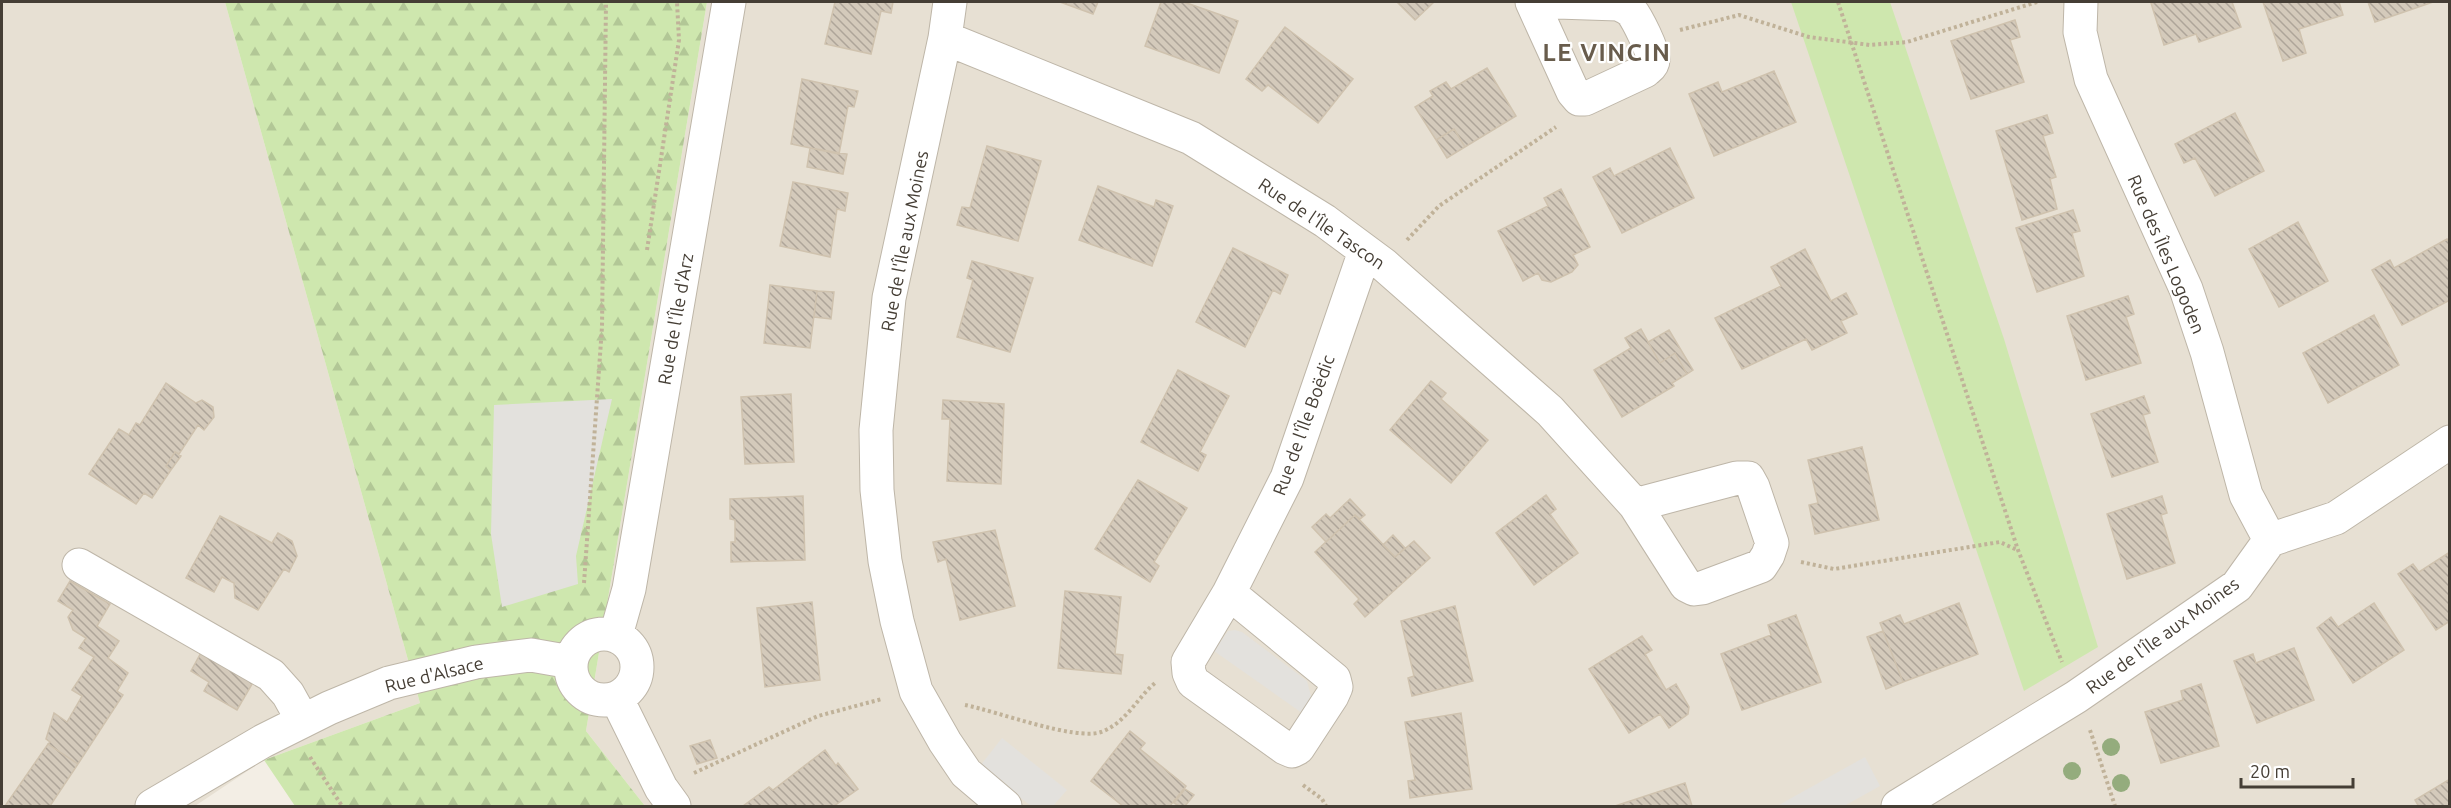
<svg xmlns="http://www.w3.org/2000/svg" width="2451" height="808" viewBox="0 0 2451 808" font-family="Ubuntu,sans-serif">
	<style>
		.residential { fill: #e7e0d3 }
		.forest { fill: url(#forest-firs) }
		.green { fill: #cee7ae }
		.parking { fill: #e3e1dd }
		.building { fill: url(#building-back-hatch); stroke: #cfc2ae; stroke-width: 1.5 }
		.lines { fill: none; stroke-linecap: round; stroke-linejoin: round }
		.street-casing { stroke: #beb6a8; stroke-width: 35 }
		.path { stroke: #c0b299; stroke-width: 4; stroke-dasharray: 3 3; stroke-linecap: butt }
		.street { stroke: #fff; stroke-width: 33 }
		.tree { fill: #94ac7d }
		.labels { text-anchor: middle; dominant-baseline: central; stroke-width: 4.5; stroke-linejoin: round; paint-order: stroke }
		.street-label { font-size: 18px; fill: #453e35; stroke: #fff }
		.district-label { font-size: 24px; font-weight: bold; letter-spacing: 1.5px; fill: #685c4c; stroke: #fff }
	</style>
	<defs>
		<pattern id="forest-firs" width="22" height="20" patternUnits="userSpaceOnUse" patternTransform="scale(1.5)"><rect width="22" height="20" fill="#cee7ae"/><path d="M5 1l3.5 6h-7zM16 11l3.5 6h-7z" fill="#b2c796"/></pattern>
		<pattern id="building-back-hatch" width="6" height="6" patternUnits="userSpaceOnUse" patternTransform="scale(1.5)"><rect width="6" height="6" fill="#d4cabb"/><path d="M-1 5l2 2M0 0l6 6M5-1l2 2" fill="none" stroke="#aea599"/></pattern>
	</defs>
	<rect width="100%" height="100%" fill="#f3eee5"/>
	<path class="residential" d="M2,2H225L420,703L264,760L195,806H2Z
		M707,2H2449V806H645L586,731Z"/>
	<path class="forest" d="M225,2H707L586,731L645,806H295L264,760L420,703Z"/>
	<path class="green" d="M1791,2H1890L2004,339L2098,647L2024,691Z"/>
	<path class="parking" d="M612,399L576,556L578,584L502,607L491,534L494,405Z
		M1235,630L1242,632L1307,681L1311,696L1302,713L1214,651L1228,631Z
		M1002,738L1067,790L1053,806H1031L980,766Z
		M1865,757L1880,786L1844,806H1777Z"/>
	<path class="building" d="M835,2H893L891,13L881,11L871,54L825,44Z
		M1060,2H1098L1093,14Z
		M1161,2H1184L1238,21L1219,73L1145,46Z
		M1397,2H1434L1415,20Z
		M2156,2H2232L2241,27L2199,42L2196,34L2164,45L2151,3Z
		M2263,2H2339L2343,15L2299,29L2306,53L2283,61Z
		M2368,2H2433L2375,22Z
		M2015,20L2020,37L2010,40L2024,82L1971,99L1951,41Z
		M1285,27L1353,79L1318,123L1268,85L1262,91L1246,79Z
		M1487,68L1516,116L1465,147L1454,129L1436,140L1415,107L1433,96L1430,91L1446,82L1451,89Z
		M1774,71L1796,122L1714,156L1689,94L1718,82L1722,92Z
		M802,79L858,91L854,107L848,106L839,154L791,144Z
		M2235,113L2264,171L2215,196L2195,158L2184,163L2175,144Z
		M2047,115L2053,133L2043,136L2056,177L2050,179L2057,209L2022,220L1996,131Z
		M1454,129L1465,147L1447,158L1436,140Z
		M987,146L1041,161L1018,241L957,225L962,207L970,208Z
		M810,148L847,154L843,174L807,167Z
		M1670,148L1694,198L1622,233L1593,177L1610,168L1614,176Z
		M793,182L848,193L845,211L837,209L830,257L780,246Z
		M1098,186L1154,207L1156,200L1173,206L1152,266L1079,240Z
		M1561,189L1590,247L1573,255L1578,265L1572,272L1551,282L1542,280L1538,273L1523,281L1498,231L1548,206L1544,198Z
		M2073,210L2080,231L2072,233L2084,276L2037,292L2016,228Z
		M2298,222L2328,281L2279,307L2249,249Z
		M2447,239L2450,243V300L2402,325L2372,270L2390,260L2394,268Z
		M1233,248L1288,275L1280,294L1273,290L1245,347L1196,322Z
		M1805,249L1831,301L1846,293L1857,314L1841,321L1847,333L1812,350L1806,339L1742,369L1715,318L1781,286L1771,267Z
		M972,261L1033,278L1010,352L957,337L973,280L967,278Z
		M770,285L817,291L810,348L764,343Z
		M817,291L834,292L831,319L814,317Z
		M2128,296L2134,314L2126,317L2141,363L2086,380L2067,316Z
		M2374,315L2399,365L2328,403L2303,353Z
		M1641,329L1660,363L1675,353L1687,374L1672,383L1674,386L1622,417L1594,370L1631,348L1625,338Z
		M1669,330L1693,370L1687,374L1675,353L1660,363L1648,342Z
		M1178,370L1229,396L1200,452L1206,455L1198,471L1141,442Z
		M1431,381L1446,393L1441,399L1488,440L1451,483L1390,430Z
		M166,383L196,403L202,400L213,407L214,417L204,430L198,425L179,454L175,452L166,466L171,470L152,498L144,493L136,504L89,474L119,429L129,435L136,423L140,425Z
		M791,394L794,462L745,464L741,397Z
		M2144,396L2150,413L2143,415L2158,462L2112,477L2091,414Z
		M943,400L1004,404L1001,484L947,481L950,419H942Z
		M1862,447L1879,520L1815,534L1809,505L1818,503L1808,460Z
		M175,452L181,456L171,470L166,466Z
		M1138,480L1187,508L1154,562L1159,566L1150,582L1095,549Z
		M1546,495L1556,509L1550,514L1578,553L1534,585L1496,533Z
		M803,496L805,560L731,562V542H735V520L730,519V499Z
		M2162,496L2167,513L2161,515L2175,563L2127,579L2107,514Z
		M1350,499L1365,515L1360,519L1355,515L1326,542L1312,527L1326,514L1330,518Z
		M1355,515L1395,557L1414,541L1430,558L1365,617L1354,604L1359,599L1315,552Z
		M220,516L272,543L278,533L292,541L297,556L289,572L284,569L258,610L235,598L234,583L222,577L214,592L186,578Z
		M995,530L1015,606L960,620L946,559L938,562L933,542Z
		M1393,535L1405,548L1395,557L1383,545Z
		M2450,552V621L2436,630L2398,574L2413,564L2419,572Z
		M70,581L110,604L97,626L119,641L108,658L128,673L117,691L123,695L78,764L48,744L50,742L46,739L54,713L67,722L82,696L72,690L94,657L79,648L86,638L73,630L68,617L73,610L58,601Z
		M1065,591L1121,597L1115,654L1123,655L1121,674L1058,668Z
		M812,602L820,680L765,687L757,608Z
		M1959,603L1978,654L1903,682L1880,623L1900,615L1904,624Z
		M2374,603L2404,650L2353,683L2317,628L2331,617L2338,627Z
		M1455,606L1473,681L1412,696L1408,678L1414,676L1401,621Z
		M1796,615L1821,682L1742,710L1721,654L1771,635L1768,625Z
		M1883,631L1903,682L1886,689L1867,637Z
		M1642,636L1652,650L1645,654L1666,690L1676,684L1689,707L1688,714L1669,728L1660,714L1629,733L1589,669Z
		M2294,648L2314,700L2257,723L2234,661L2253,654L2256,663Z
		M203,649L255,679L237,710L204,691L209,682L191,671Z
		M2201,684L2219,746L2161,763L2145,712L2183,700L2181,691Z
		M1461,713L1472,789L1410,798L1408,781L1415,780L1405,722Z
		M1130,731L1145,743L1140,749L1186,786L1170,806H1123L1091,781Z
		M710,740L717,758L697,764L690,746Z
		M48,744L78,764L50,806H5Z
		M825,750L836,766L838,763L858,789L834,806H743L769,787L773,790Z
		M2450,779V806H2416L2418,805L2415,800Z
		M1685,783L1692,806H1615Z
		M1185,789L1194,795L1185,806H1179L1174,803Z"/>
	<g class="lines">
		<defs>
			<path id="street" d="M950,2L945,38L889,298L876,430L877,490L885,561L897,621L916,691L945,742L966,773L1005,806
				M1532,2L1573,92L1579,99H1585L1645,71C1648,68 1653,66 1653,60C1654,52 1637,18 1631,11C1627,8 1623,6 1618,4L1557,2
				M2081,2L2080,32L2091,79L2186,289L2207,352L2246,495L2270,540
				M945,38L1191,138L1325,221L1383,264L1550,411L1635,505
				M1737,478H1748L1753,487L1772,543L1768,555L1761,566L1702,588L1694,589L1686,585L1635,505Z
				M79,565L271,675L288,694L303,721
				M1229,593L1334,679L1336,687L1332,696L1298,748L1292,751L1285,748L1193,682L1189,673L1188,662L1229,593L1287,478L1365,251
				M571 667a33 33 0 1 1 66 0a33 33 0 1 1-66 0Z
				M616,635L629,589L729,2
				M617,699L661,788L674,806
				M152,806L263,741L329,708L389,683L476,662L531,655L571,662
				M1898,806L2076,697L2237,586L2270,540L2336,518L2450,442"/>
		</defs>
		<use href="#street" class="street-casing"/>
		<path class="path" d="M1838,2L2018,550L2062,662
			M1680,30L1739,15L1809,37L1870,45L1907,42L2037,2
			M1407,240L1439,206L1556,127
			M647,250L679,40L677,2
			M1801,562L1834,569L2000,542L2017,550
			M584,583L602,327L606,2
			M965,705C996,711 1075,741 1101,732C1126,723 1137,698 1155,683
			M2090,730L2115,806
			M310,757L342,806
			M694,773L818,716L882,699
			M1303,785L1322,799L1326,806"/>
		<use href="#street" class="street"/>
	</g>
	<g class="tree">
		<circle cx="2111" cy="747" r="9"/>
		<circle cx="2072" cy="771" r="9"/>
		<circle cx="2121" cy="783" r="9"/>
	</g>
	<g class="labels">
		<g class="street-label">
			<text transform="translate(1322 223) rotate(34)">Rue de l'Île Tascon</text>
			<text transform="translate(904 241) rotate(-79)">Rue de l'Île aux Moines</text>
			<text transform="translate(2167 254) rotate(67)">Rue des Îles Logoden</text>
			<text transform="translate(675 319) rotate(-80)">Rue de l'Île d'Arz</text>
			<text transform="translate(1303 425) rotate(-70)">Rue de l'Île Boëdic</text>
			<text transform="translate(2162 635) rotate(-36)">Rue de l'Île aux Moines</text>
			<text transform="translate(434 674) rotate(-14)">Rue d'Alsace</text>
		</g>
		<g class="district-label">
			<text x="1607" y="52">LE VINCIN</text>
		</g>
	</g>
	<rect width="2451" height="808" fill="none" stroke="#453e35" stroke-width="6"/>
	<path d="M2241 778v9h112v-9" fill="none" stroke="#453e35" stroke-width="3"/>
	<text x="2250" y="778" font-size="18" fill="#453e35" stroke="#ffffff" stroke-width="4.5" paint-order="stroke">20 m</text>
</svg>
